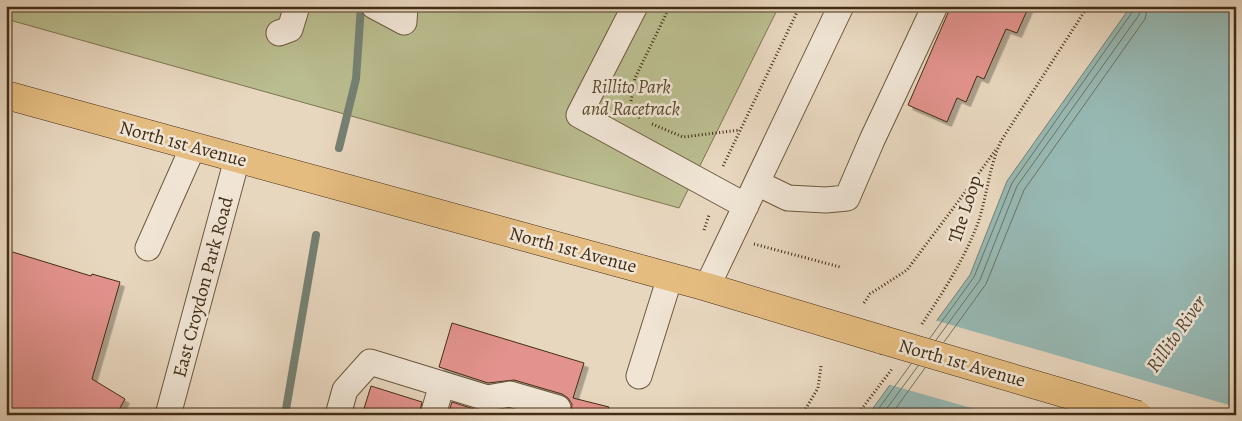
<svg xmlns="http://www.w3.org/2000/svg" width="1242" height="421" viewBox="0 0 1242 421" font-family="Alegreya,serif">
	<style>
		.green { fill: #babd8f; stroke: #7e7552 }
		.water { fill: #97b9b4; stroke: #758174 }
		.pier { fill: #e8d7bf }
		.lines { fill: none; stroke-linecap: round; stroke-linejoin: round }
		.shore { stroke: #6c7364; stroke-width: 1 }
		.stream { stroke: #758174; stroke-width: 8 }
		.building { fill: #e3938e; stroke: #422d14; filter: url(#shadow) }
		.minor-casing { stroke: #6c583f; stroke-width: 27 }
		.major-casing { stroke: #422d14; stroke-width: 29 }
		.path { stroke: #422d14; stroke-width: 3; stroke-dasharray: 1 2.5; stroke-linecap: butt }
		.minor { stroke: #f0e5d5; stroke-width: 25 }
		.major { stroke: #e4bc80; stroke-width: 28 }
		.major-bridge-casing { stroke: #422d14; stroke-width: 29; stroke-linecap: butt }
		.major-bridge { stroke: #e4bc80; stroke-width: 28 }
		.labels { text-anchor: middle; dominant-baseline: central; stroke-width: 5; stroke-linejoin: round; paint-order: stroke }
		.park-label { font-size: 19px; font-style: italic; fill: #5a4a2d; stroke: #f0e5d5 }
		.street-label { font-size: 19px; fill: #422d14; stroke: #f0e5d5 }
		.water-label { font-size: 20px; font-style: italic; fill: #534934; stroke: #f0e5d5 }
	</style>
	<defs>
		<filter id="shadow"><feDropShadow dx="4.5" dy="4.5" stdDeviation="0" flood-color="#0004"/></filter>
	</defs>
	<rect width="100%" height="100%" fill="#e8d7bf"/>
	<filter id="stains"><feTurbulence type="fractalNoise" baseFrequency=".004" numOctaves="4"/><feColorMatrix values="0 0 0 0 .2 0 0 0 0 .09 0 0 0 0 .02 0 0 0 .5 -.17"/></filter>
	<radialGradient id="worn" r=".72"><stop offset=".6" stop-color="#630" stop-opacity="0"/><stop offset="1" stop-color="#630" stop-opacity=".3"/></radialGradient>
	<path class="green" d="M6,6H779L679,208L6,19Z"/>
	<path class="water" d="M1131,6H1236V415H868L970,275L1007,181Z"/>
	<path class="pier" d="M934,320L1236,407V415H996L887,384Z"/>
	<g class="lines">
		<path class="shore" d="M930,338L974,277L1012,183L1133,11L1134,6
			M936,340L980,280L1017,186L1139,15L1141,6
			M944,342L986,284L1024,190L1145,19L1148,6
			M874,415L911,364
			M882,415L918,366
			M891,415L925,368"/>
		<path class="stream" d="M339,148L356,79L361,6
			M285,415L316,235"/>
	</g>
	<path class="building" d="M951,6H1029L1017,33L1006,29L984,79L977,76L966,102L957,98L947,122L908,105Z
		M6,250L91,276L92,274L120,282L92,379L125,399L116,415H6Z
		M452,323L584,363L573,398L609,407L608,415H571L572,404L568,398L562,394L514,380L488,383L439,367Z
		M371,386L422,402L419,415H362Z
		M452,402L483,412L509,409L530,415H448Z"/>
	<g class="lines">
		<defs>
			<path id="minor" d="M374,6L404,22L405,6
				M635,6L579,115L746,206
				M279,33L290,29L297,6
				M757,183L788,198L826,200L847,198L872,140L935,6
				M148,248L193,147
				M707,287L841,6
				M639,376L670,277
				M168,415L237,159
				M338,415L345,390L370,362L487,398L510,394L558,408L556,415
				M433,415L442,384"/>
			<path id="major" d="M6,95L707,287L883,340"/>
		</defs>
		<use href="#minor" class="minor-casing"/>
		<use href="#major" class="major-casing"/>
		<path class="path" d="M640,118L630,107L635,78L670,6
			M652,124L683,137L740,130
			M723,166L800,6
			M704,230L709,215
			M754,244L840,267
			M864,303L870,294L907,270L969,187L997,148
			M922,324C943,292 964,260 978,223C987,196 989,167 1001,141L1088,6
			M802,415L818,388L821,366
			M857,415L892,369"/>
		<use href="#minor" class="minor"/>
		<use href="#major" class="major"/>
		<defs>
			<path id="major-bridge" d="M883,340L1138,415"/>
		</defs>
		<use href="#major-bridge" class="major-bridge-casing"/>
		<use href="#major-bridge" class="major-bridge"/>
	</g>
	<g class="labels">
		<g class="park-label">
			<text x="631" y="87">Rillito Park<tspan x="631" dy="22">and Racetrack</tspan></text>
		</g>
		<g class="street-label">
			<text transform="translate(183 144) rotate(15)">North 1st Avenue</text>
			<text transform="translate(965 209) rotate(-72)">The Loop</text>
			<text transform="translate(573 250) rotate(15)">North 1st Avenue</text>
			<text transform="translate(203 287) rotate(-75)">East Croydon Park Road</text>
			<text transform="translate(962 363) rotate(16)">North 1st Avenue</text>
		</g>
		<g class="water-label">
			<text transform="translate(1176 334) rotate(-55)">Rillito River</text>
		</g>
	</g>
	<rect width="1242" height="421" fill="none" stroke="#e8d7bf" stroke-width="25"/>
	<rect x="8" y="8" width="1227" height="406" fill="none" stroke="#422d14" stroke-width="2.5"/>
	<rect x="12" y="12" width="1217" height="396" fill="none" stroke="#422d14"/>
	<rect width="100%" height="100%" filter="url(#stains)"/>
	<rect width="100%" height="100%" fill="url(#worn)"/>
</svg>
